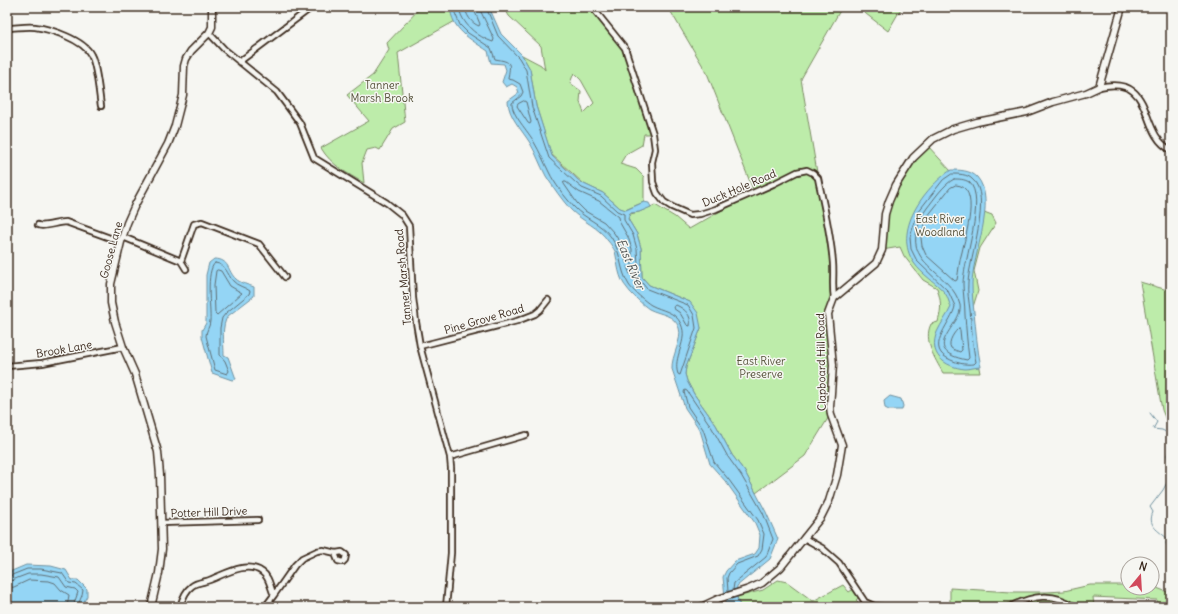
<svg xmlns="http://www.w3.org/2000/svg" width="1178" height="614" viewBox="0 0 1178 614" font-family="Delius,sans-serif">
	<style>
		.green { fill: #bdecaa; stroke: #7c8b64; fill-rule: evenodd }
		.water { fill: #94d5f5; stroke: #70919f }
		.lines { fill: none; stroke-linecap: round; stroke-linejoin: round }
		.shore { stroke: #5f6e74; stroke-width: 1 }
		.stream { stroke: #70919f; stroke-width: 1 }
		.street-casing { stroke: #3b2a1e; stroke-width: 8 }
		.secondary-casing { stroke: #3b2a1e; stroke-width: 9 }
		.street { stroke: #f6f6f2; stroke-width: 4.5 }
		.secondary { stroke: #f6f6f2; stroke-width: 6 }
		.labels { text-anchor: middle; dominant-baseline: central; stroke-width: 3; stroke-linejoin: round; paint-order: stroke }
		.park-label { font-size: 11px; fill: #55513a; stroke: #f6f6f2 }
		.street-label { font-size: 11px; fill: #3b2a1e; stroke: #f6f6f2 }
		.water-label { font-size: 12px; font-style: italic; fill: #515554; stroke: #f6f6f2 }
	</style>
	<rect width="100%" height="100%" fill="#f6f6f2"/>
	<filter id="ink" filterUnits="userSpaceOnUse"><feTurbulence type="fractalNoise" baseFrequency=".025" numOctaves="2"/><feDisplacementMap in="SourceGraphic" scale="8" xChannelSelector="R" yChannelSelector="G"/><feConvolveMatrix kernelMatrix="1 2 1 2 8 2 1 2 1" color-interpolation-filters="sRGB"/></filter>
	<g filter="url(#ink)">
		<path class="green" d="M421,7H449L457,20L398,53L405,122L393,129L380,150L376,148L367,150L362,163L364,183C348,174 331,165 321,148L369,121L347,95L373,75L389,50L387,43Z
			M504,7H592L625,48L653,134H644L642,145L626,154L620,164L636,169L644,177V202L625,210L620,208L603,193L584,184L551,154L536,106L530,69L522,55L541,65L545,70L541,46L509,16ZM574,73L581,80L594,103L584,113L580,102L581,91L570,83Z
			M668,7H842L801,79L818,178L829,228L834,298L830,305L833,365L830,415L805,456L756,493L745,472L732,455L716,425L694,394L687,381L685,374L686,367L701,328L690,302L649,285L642,277L641,248L637,234L628,219L630,214L639,212L655,205L675,217L689,229L754,192L707,73Z
			M857,7H902L888,31Z
			M927,145L975,197L984,212L992,215L996,223L980,248L974,271L978,291L973,307V338L980,373H943C935,359 923,340 931,324L938,322C942,307 941,301 937,288L923,280L904,256L900,247L882,250L890,207L901,177Z
			M1140,282L1171,291V465L1168,425L1162,410Z
			M778,580L787,582L813,601L843,585L849,592L855,588L861,596L856,600L863,607H740L737,597L763,590Z
			M1090,585H1128V588H1152V586L1167,592L1171,596V607H1160L1157,600L1093,597L1094,607H950V588L1011,592H1046L1064,591Z"/>
		<path class="water" d="M450,7H489L501,34L522,55L530,69L536,106L552,156L578,180L584,184L603,193L620,208L626,210L644,202L649,203L651,207L639,212L630,213L628,219L637,234L641,248L642,277L649,285L690,302L698,313L701,328L686,367L685,374L687,381L694,394L716,425L732,455L745,472L766,512L778,539L770,559L737,586V597L740,607H726L723,577L726,571L735,561L755,554L759,548L760,535L755,523L726,482L710,464L700,430L685,408L672,369C671,356 683,339 679,328C674,314 661,315 649,309C643,305 631,294 627,288C618,278 618,264 615,251C613,248 611,244 608,241C599,227 583,222 571,210C562,200 553,187 546,176C540,165 536,153 530,143C522,130 508,116 508,101L519,93L517,87L512,84L506,87L502,82L506,70L504,64L491,63L488,51C470,39 452,30 450,7Z
			M951,170C959,170 970,170 977,177C998,201 972,255 972,284C972,293 973,303 974,312C976,330 977,348 981,367C976,367 970,369 965,369C944,367 928,354 937,332C941,323 947,316 951,307C949,303 948,297 945,293C936,282 922,275 914,263C892,231 924,188 951,170Z
			M214,259C230,259 227,271 236,279C240,283 249,285 254,287V296L228,316C221,325 224,343 224,355L228,357L236,379L232,380L212,373L202,337V330L206,323V275L209,263Z
			M890,396L901,399L903,406L902,410H889L885,408L884,401Z
			M26,565L51,566L66,570L72,580H78L87,589V596L81,607H7V573Z"/>
		<g class="lines">
			<path class="shore" d="M454,7L455,13L460,25L468,33L491,48L495,59C513,62 510,63 508,79L513,80L520,84L523,92L521,96L512,103C511,114 529,132 534,142C540,152 544,162 549,172C554,183 565,197 574,207C585,219 601,223 611,237C622,253 619,269 629,285C632,290 646,302 651,305C662,311 675,311 681,324C689,341 672,357 678,374L680,375L696,328L694,315L688,305L647,289L639,279L637,249L633,235L624,220V214L617,211L601,196L582,188L576,183L549,158L532,107L526,70L519,58L498,36L486,7
				M459,7C461,24 478,37 493,42L494,39L481,12V7
				M465,7C466,15 471,23 479,26L480,24L475,12V7
				M524,101L526,102L531,122L530,124L528,123L517,106L518,104Z
				M952,174C959,174 967,174 972,179C993,195 969,259 968,283C967,292 969,301 970,310C972,328 972,345 976,362L974,364C964,365 956,363 947,358C925,346 953,321 955,306L948,291L917,261L911,249L910,237L918,212L943,180Z
				M954,179C959,179 964,179 969,182C987,197 963,262 963,284C963,294 965,304 965,315C966,329 967,343 969,358L967,360C916,350 964,325 960,305C952,273 907,266 917,230C920,221 922,214 927,208C935,198 943,185 954,179Z
				M564,182H566L579,192L599,201L619,217L620,223L628,237L632,249V274H630L627,267L623,247L614,233L604,222L585,211L577,203L564,184Z
				M956,185C982,186 965,237 962,252C959,261 959,270 957,280L955,281L926,255L922,246L921,238L927,217L950,188Z
				M215,263C226,264 227,274 233,281C237,286 245,287 250,291L249,294L226,313L222,318L220,328V355L225,361L229,371L227,374L215,370L206,336C206,330 210,327 210,321C211,309 205,271 215,263Z
				M218,270L221,271L230,286L242,293L217,315L215,313L214,285L216,271Z
				M676,305C685,309 692,315 690,326L687,325L680,313L673,308L674,306Z
				M959,328L960,330L962,350L960,352C958,351 953,350 951,348C947,342 955,331 959,328Z
				M7,577L27,569H41L62,573L69,583L76,584L83,590C83,597 78,601 78,607
				M7,582L28,574H41L59,577L66,587L75,589L78,592L73,607
				M7,588L14,587L29,580L49,581L55,583L61,590L69,595L67,607
				M728,591L727,578L729,573L737,564L758,556L762,549L764,534L758,520L729,480L714,462L703,429L688,407L684,392L685,390L687,391L712,428L728,457L741,475L763,513L773,539L766,557L734,583L733,590"/>
			<path class="stream" d="M1150,413L1157,422L1153,429L1162,430L1166,432L1170,437L1171,445L1167,455L1170,466L1168,474L1169,479L1163,490L1150,507L1153,512C1147,526 1158,530 1168,539L1166,543L1169,550L1168,554L1171,557
				M1170,607L1171,603"/>
			<defs>
				<path id="street" d="M592,7L625,48L653,134L655,149L652,162L653,182L657,193L664,202L672,207L690,215L700,214L716,209L773,184L797,172L807,170L813,173L818,178L819,183C825,210 831,236 833,263C834,276 832,285 834,298
					M7,28C16,28 26,26 35,27C51,29 84,40 91,55C97,66 99,93 101,106
					M209,33L224,49L277,92L300,123L314,158L387,203L402,215L409,226L413,298L416,322L420,346L450,457L451,468V553L446,607
					M239,62L312,7
					M1099,87C1157,74 1137,133 1171,150
					M38,225C44,228 57,222 66,222L121,242
					M123,237L181,261L194,224L202,222L259,244L285,277
					M181,261L186,269
					M420,346L517,321L535,314L540,310L548,300
					M7,366L42,363L123,347
					M450,457L526,435
					M161,523L258,520
					M804,538L822,548L839,563L865,602L874,606L883,607
					M274,595L295,565L302,558L317,551L323,550L336,553L342,552L346,555L345,560L343,562L338,561L336,556V553
					M180,607C182,600 185,591 192,586C197,582 206,582 212,579C227,573 247,561 262,572C270,577 270,588 274,595L265,607
					M1009,607C1032,596 1053,591 1075,607"/>
				<path id="secondary" d="M151,607L159,573L162,549L160,475L158,452L135,374L123,347L115,322L111,303V284L121,242L127,223L135,205L168,144L175,126L183,95L184,66L186,59L191,51L209,33L212,27V7
					M701,607L718,599L749,589L762,583L781,567L821,517L829,501L837,475L842,445L831,415L830,407L833,365L828,314L834,298L876,263L882,250L885,214L889,201L896,185L913,158L933,139L953,129L977,122L1027,112L1053,102L1086,93L1099,87L1122,7"/>
			</defs>
			<use href="#street" class="street-casing"/>
			<use href="#secondary" class="secondary-casing"/>
			<use href="#street" class="street"/>
			<use href="#secondary" class="secondary"/>
		</g>
	</g>
	<g class="labels">
		<g class="park-label">
			<text x="382" y="85">Tanner<tspan x="382" dy="13">Marsh Brook</tspan></text>
			<text x="940" y="219">East River<tspan x="940" dy="13">Woodland</tspan></text>
			<text x="761" y="361">East River<tspan x="761" dy="13">Preserve</tspan></text>
		</g>
		<g class="street-label">
			<text transform="translate(739 188) rotate(-23)">Duck Hole Road</text>
			<text transform="translate(111 250) rotate(-75)">Goose Lane</text>
			<text transform="translate(403 277) rotate(-95)">Tanner Marsh Road</text>
			<text transform="translate(484 319) rotate(-16)">Pine Grove Road</text>
			<text transform="translate(64 349) rotate(-10)">Brook Lane</text>
			<text transform="translate(821 362) rotate(-91)">Clapboard Hill Road</text>
			<text transform="translate(209 512) rotate(-2)">Potter Hill Drive</text>
		</g>
		<g class="water-label">
			<text transform="translate(631 264) rotate(67)">East River</text>
		</g>
	</g>
	<rect width="1178" height="614" fill="none" stroke="#f6f6f2" stroke-width="24"/>
	<rect x="12" y="12" width="1154" height="590" fill="none" stroke="#3b2a1e" stroke-width="1.5" filter="url(#ink)"/>
	<g transform="translate(1140 576) rotate(18)"><circle r="19" fill="#f6f6f2" stroke="#aba49d"/>
	<path d="M0-3L7 15L0 10L-7 15Z" fill="#d1495b"/>
	<text y="-6" font-size="11" font-weight="bold" text-anchor="middle" fill="#3b2a1e">N</text>
	</g>
</svg>
